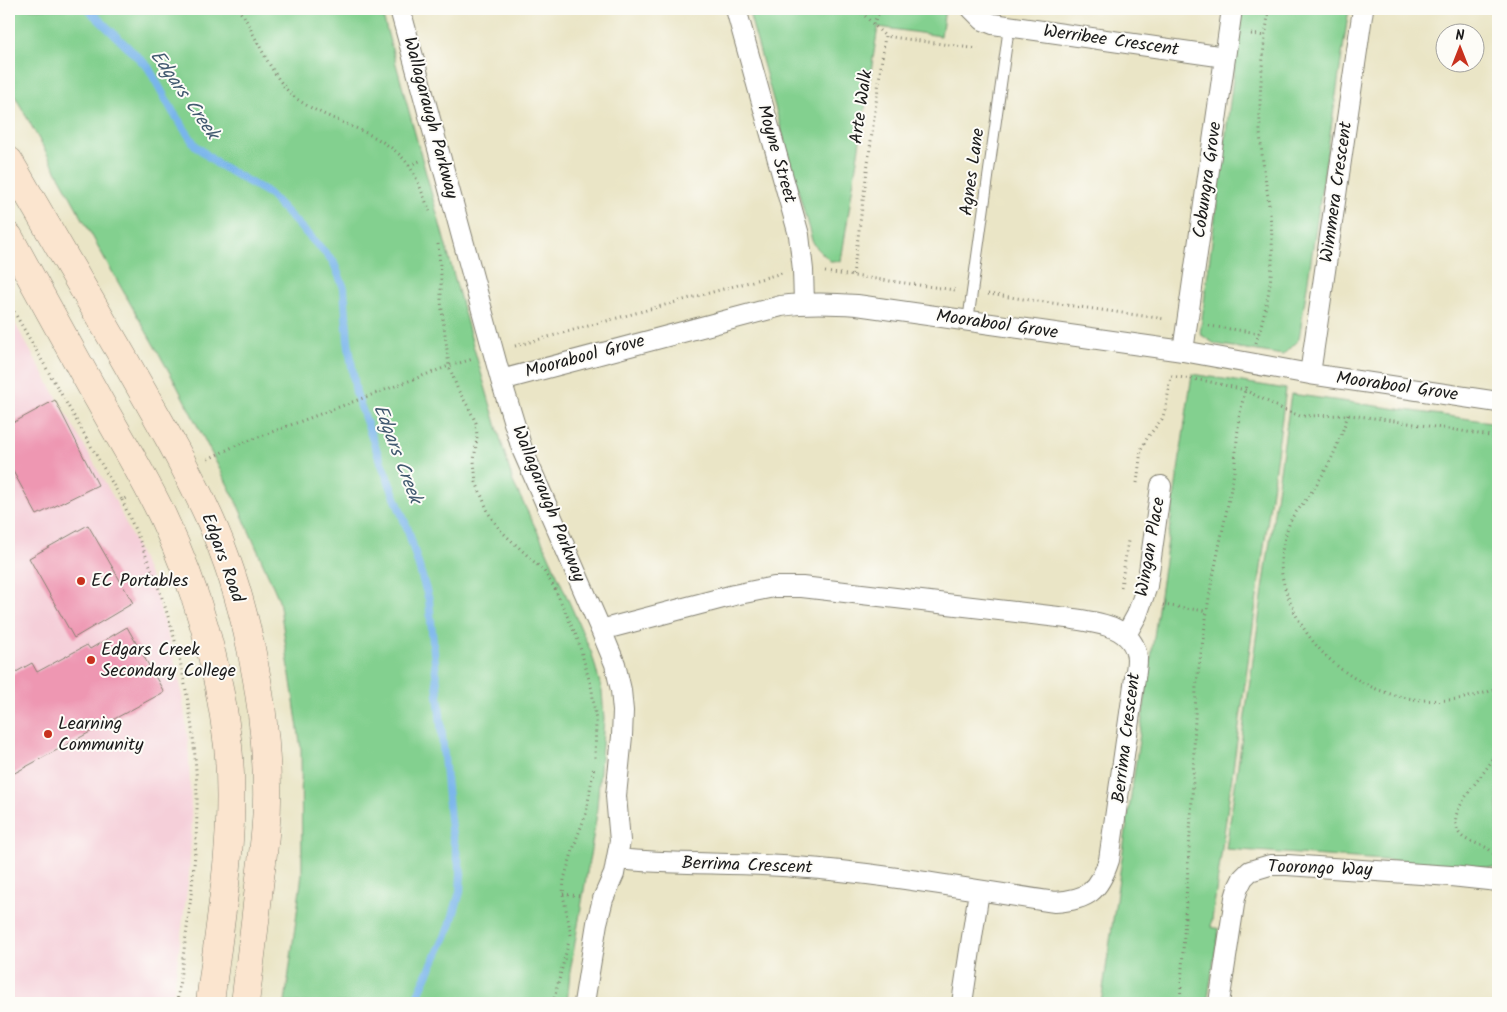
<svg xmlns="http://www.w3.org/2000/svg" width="1507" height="1012" viewBox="0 0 1507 1012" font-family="Kalam,sans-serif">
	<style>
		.built { fill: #f5cfd9 }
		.green { fill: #83d08f; stroke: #507656 }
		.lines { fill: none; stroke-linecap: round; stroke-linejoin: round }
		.stream { stroke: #79b5eb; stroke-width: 8 }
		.building { fill: #ee97b2 }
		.service-casing { stroke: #838071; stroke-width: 12 }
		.minor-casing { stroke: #838071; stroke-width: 22 }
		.secondary-casing { stroke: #838071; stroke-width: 29 }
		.path { stroke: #838071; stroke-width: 3; stroke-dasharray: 1 4; stroke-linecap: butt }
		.service { stroke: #fff; stroke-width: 10 }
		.minor { stroke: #fff; stroke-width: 20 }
		.secondary { stroke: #fbe5cf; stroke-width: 28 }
		.poi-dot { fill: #c8321e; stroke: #fdfcf7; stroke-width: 2 }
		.labels { text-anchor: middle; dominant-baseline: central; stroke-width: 4; stroke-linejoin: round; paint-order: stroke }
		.street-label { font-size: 18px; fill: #1c1c1c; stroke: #fdfcf7 }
		.poi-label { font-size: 18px; fill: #1c1c1c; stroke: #fdfcf7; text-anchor: start }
		.water-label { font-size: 19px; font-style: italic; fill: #41596f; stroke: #fdfcf7 }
	</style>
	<rect width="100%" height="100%" fill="#fdfcf7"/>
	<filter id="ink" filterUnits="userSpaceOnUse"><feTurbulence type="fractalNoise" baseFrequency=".02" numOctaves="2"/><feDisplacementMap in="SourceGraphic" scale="10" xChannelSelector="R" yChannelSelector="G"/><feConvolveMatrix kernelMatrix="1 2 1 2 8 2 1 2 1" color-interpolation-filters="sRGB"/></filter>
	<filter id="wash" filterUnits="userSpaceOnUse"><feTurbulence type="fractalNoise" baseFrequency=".0096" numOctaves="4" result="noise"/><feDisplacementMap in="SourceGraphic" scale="20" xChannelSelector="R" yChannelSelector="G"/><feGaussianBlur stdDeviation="1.12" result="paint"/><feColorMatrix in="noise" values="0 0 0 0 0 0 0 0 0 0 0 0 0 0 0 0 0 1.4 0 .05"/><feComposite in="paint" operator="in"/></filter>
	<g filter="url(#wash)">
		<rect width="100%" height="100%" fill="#eae5c6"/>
		<path class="built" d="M9,313L116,502L151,579L167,632L181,687L188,739L192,828L189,875L172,1003H9Z"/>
		<path class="green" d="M9,9H381L473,345L513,482L545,547L592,654L602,691L604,719L596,820L570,972L567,1003H285L302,874L301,749L279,600L236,501L175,382L106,261L9,85Z
			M748,9H945L941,36L878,27L841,261H830L813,244Z
			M1242,9H1349L1299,339L1283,355L1215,344L1200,334Z
			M1192,374L1286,389L1211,927L1219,929L1207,1003H1101Z
			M1291,394L1498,423V868L1226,849Z"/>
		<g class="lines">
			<path class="stream" d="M88,9L148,67L173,112L195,145L216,163L268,193L333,261L344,288L348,341L356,393L379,457L408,530L429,600L451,829L461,873L460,892L450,926L414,1003"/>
		</g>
		<g id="blocks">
			<path class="building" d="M55,400L98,485L37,515L9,464V425Z
				M88,525L133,603L74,638L29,558Z
				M127,627L164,692L9,776V676L32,663L37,672L87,645L90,649Z"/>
		</g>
	</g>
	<g filter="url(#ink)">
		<use href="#blocks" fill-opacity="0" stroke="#838071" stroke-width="1"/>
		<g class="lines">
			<defs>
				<path id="service" d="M968,321L1009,27"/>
				<path id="minor" d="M400,9L501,380L522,449L601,630L615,664L621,690L623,711L622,736L616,796L620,841L614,874L603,899L597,923L584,1003
					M736,9L799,235L803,270L804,302
					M972,9L983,20L993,24L1225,57
					M1183,351L1232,9
					M1310,374L1363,9
					M501,380L781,306C807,302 831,303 857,305L1183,351L1310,374L1498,402
					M601,630L734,595L774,587H802L1067,618C1092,622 1134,624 1137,658C1137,665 1136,672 1135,678L1109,860C1099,891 1088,900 1055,902C969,889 882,873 795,867C736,862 676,865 617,859
					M1126,635L1137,615L1147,586L1161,486
					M962,1003L979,891
					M1219,1003L1235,898L1238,888L1243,878L1250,871L1270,865H1287L1451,876L1498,881"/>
				<path id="secondary" d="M9,161C47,226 85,291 123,357C153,410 184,462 209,517C245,595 266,701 267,786C268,820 263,853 259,886C255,925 250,964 245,1003
					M9,237C39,292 69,347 100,402C121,440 145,478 163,517C197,589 219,667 228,746C237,831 220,919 210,1003"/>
			</defs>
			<use href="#service" class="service-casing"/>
			<use href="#minor" class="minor-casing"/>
			<use href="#secondary" class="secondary-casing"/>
			<path class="path" d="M237,9L244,16C255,37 275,80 292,95C324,122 381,129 407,163C417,175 423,197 430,211
				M858,9L885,36
				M873,24L881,9
				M1251,34L1265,36
				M409,165L420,161
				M438,244L441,275V302L449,366L458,390L469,408L476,423L477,437L474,461L476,482L489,514L500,530L544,571L555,589L578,640L592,690L596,722L595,758
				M825,272L955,290
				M853,275L885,36L978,49
				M988,294L1165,319
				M9,303L122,500L126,498
				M1209,326L1259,333
				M1256,343C1266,310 1274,275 1272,241C1271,204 1262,168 1260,131C1259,90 1263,49 1269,9
				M515,346L782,273
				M1348,415C1342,432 1337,449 1328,465C1321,479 1311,493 1301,506C1298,510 1294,514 1292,518C1287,527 1284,541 1282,551C1278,571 1286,595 1295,613C1333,689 1420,720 1498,688
				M208,459L237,445L449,366L473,359
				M1137,483L1141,450L1147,438L1162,419L1166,407L1171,376L1206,381L1245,390L1282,409L1300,416L1348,415L1367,417L1462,431L1490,436L1498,440
				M122,500C138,537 155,574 167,613C186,673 198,748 197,811C196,875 185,939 177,1003
				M1121,587L1128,541
				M1163,605L1206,611
				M1496,858C1489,844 1475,845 1464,838C1456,833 1454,821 1457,813C1464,794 1487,771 1498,751
				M563,894L580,896
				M571,935L563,894L564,879L576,840L586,814L594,766
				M553,1003L569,941
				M1180,1003L1193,781L1196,688L1210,591L1228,504L1234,472L1239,418L1246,385"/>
			<use href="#service" class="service"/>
			<use href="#minor" class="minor"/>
			<use href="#secondary" class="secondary"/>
		</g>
	</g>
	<g class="poi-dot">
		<circle cx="81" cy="581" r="5"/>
		<circle cx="91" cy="660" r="5"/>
		<circle cx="48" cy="734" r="5"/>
	</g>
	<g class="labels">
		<g class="street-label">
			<text transform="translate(1111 41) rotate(8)">Werribee Crescent</text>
			<text transform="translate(862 107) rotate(-82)">Arte Walk</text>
			<text transform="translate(430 118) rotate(75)">Wallagaraugh Parkway</text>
			<text transform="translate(776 154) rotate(74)">Moyne Street</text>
			<text transform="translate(973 172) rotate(-82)">Agnes Lane</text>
			<text transform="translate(1208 180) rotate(-82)">Cobungra Grove</text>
			<text transform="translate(1337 192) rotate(-82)">Wimmera Crescent</text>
			<text transform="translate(997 325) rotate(8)">Moorabool Grove</text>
			<text transform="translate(585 357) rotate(-15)">Moorabool Grove</text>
			<text transform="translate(1397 387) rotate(8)">Moorabool Grove</text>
			<text transform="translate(548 504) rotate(68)">Wallagaraugh Parkway</text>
			<text transform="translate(1151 547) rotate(-80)">Wingan Place</text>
			<text transform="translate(222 558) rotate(70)">Edgars Road</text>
			<text transform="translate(1127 738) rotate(-83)">Berrima Crescent</text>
			<text transform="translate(747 866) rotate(2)">Berrima Crescent</text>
			<text transform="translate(1320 869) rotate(2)">Toorongo Way</text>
		</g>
		<g class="poi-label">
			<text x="91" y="581">EC Portables</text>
			<text x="101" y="650">Edgars Creek<tspan x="101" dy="21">Secondary College</tspan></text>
			<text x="58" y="724">Learning<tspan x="58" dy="21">Community</tspan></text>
		</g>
		<g class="water-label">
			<text transform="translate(184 95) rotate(55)">Edgars Creek</text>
			<text transform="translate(397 454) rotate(69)">Edgars Creek</text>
		</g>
	</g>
	<rect width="1507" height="1012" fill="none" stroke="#fdfcf7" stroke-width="30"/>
	<g transform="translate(1460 48)"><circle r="24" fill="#fdfcf7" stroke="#a3a29f"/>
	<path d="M0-4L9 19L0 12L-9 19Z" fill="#c8321e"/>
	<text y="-8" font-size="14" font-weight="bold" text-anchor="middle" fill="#1c1c1c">N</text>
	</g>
</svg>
